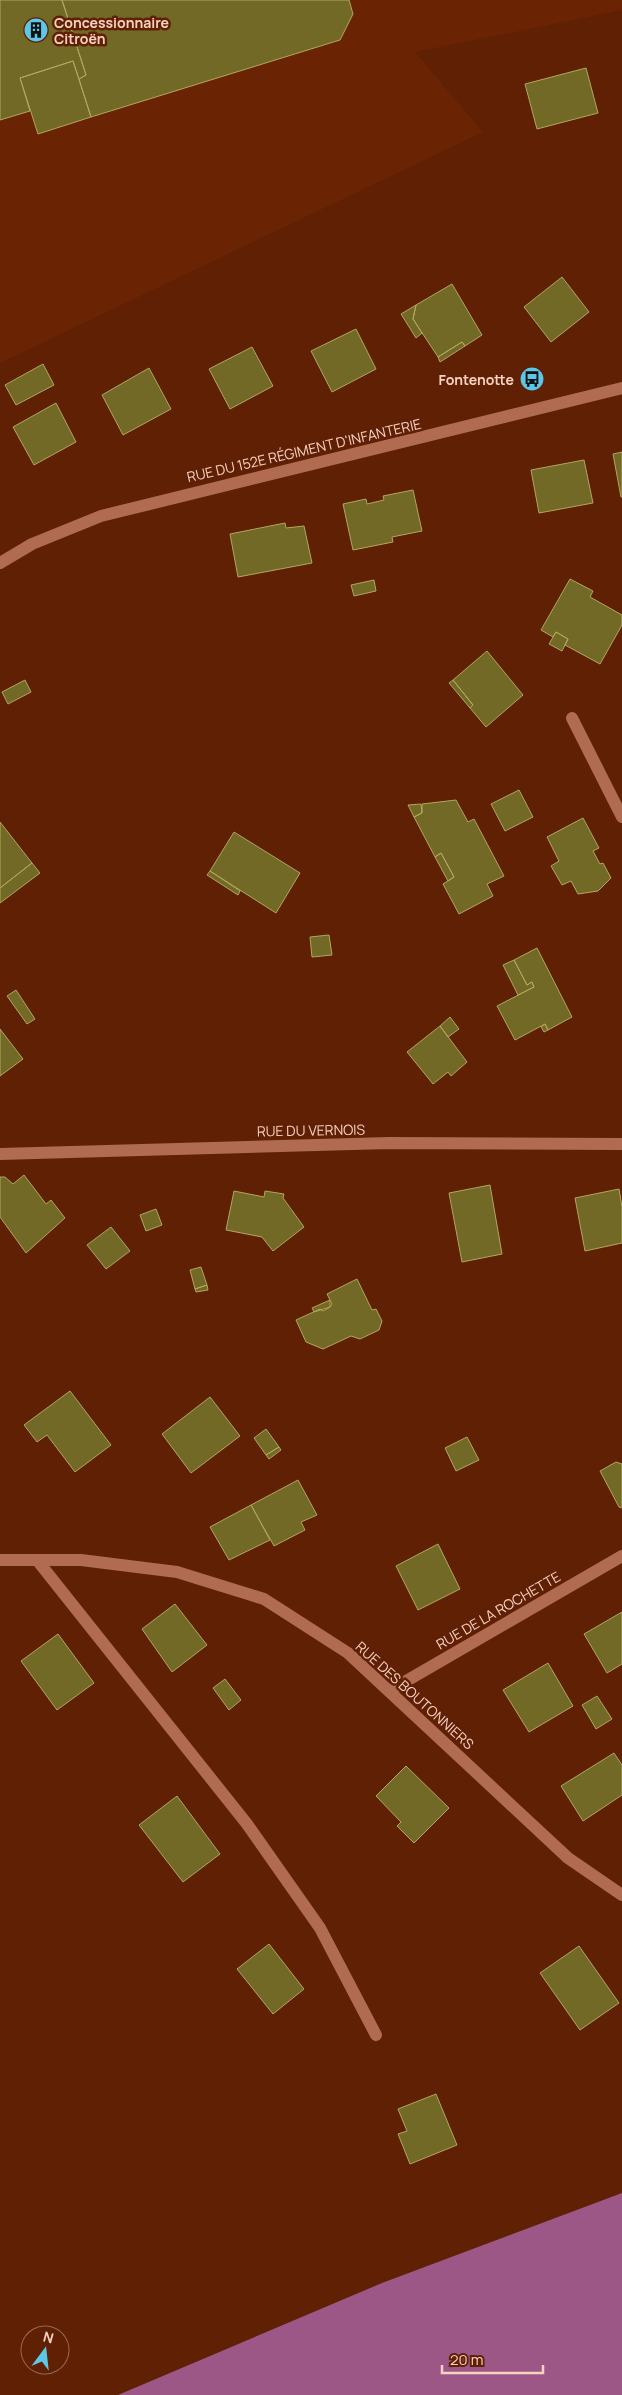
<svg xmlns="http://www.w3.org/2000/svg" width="622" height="2395" viewBox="0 0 622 2395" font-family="Manrope,sans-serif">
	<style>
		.built { fill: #6b2403 }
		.forest { fill: #9d5786 }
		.building { fill: #736926; stroke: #b2a75b }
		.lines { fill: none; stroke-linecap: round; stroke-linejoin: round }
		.lane { stroke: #b16b50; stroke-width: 12 }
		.street { stroke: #b16b50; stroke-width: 12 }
		.labels { text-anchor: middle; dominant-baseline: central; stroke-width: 5; stroke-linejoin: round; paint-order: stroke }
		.poi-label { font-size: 14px; font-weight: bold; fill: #f9d1c3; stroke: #5f2004; text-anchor: start }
		.street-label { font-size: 14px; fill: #f9d1c3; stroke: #5f2004 }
	</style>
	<rect width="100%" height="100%" fill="#5f2004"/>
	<path class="built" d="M0,0H622V10L415,52L483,132L0,363Z"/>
	<path class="forest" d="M622,2193V2395H118L382,2283Z"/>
	<path class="building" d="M0,0H62L86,75L79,79L73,61L20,78L30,111L0,120Z
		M62,0H349L353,14L340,40L91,117L79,79L86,75Z
		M73,61L91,117L38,134L20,78Z
		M586,68L598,113L537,129L525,84Z
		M562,277L589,312L551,342L524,307Z
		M452,284L482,335L465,346L462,342L438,357L413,319L416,305Z
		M416,305L413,319L422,333L416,338L401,314Z
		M356,329L376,369L332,392L311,351Z
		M462,342L465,346L440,362L438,357Z
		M252,347L273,386L230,409L209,369Z
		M43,364L54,385L16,405L5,385Z
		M149,368L171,409L123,435L102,395Z
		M56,403L76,442L34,465L13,427Z
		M622,452V497H621L613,454Z
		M584,460L593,503L539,513L531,470Z
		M413,490L422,531L392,537L393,542L353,550L343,504L366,499L367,504L384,500L383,496Z
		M285,523L286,528L304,526L312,563L238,577L230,534Z
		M570,579L593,591L590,597L622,615V625L600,664L565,645L568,639L556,632L553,637L541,630Z
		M374,580L376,591L354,596L351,585Z
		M556,632L568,639L562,651L549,644Z
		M487,651L523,695L486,727L470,708L473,705L453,680Z
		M25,680L31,692L8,704L2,692Z
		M453,680L473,705L470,708L449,683Z
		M519,790L533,817L505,831L491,804Z
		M456,800L468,822L474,819L504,876L487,884L493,896L459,914L443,884L454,877L441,853L435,857L414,817L422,813V804Z
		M421,804L422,813L414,817L408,805Z
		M583,818L599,848L593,851L600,864L603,863L611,878L598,891L578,894L571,881L562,885L551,866L559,861L547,837Z
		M0,822L32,863L0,888Z
		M234,832L300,873L276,913L210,871Z
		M441,853L454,877L448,881L435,857Z
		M32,863L40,873L0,903V888Z
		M210,871L240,891L238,895L207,875Z
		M329,935L332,955L312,957L310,937Z
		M537,948L572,1017L548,1030L545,1024L515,1040L497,1006L534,987L532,982L527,985L514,960Z
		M514,960L527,985L532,982L534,987L518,995L503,965Z
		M16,990L35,1019L27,1024L7,996Z
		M450,1017L459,1029L448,1037L440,1026Z
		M545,1024L548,1030L544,1032L541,1027Z
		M440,1026L467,1062L451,1076L448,1072L433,1084L407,1052Z
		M0,1029L23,1059L0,1076Z
		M24,1175L46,1204L51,1200L65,1218L26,1253L0,1217V1177H5L13,1184Z
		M490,1185L502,1254L462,1262L449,1193Z
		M619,1189L622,1207V1243L585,1251L575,1198Z
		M234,1191L264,1197L265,1191L284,1194L283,1198L304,1227L273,1251L262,1237L226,1230Z
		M156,1209L162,1225L146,1231L140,1215Z
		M111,1227L130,1251L106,1269L87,1245Z
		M201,1267L207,1285L195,1289L190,1270Z
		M357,1279L372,1310L376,1309L382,1321L379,1330L360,1339L351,1336L323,1349L306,1342L296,1320L320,1309L323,1311L330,1307L332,1304L327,1294Z
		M207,1285L208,1290L196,1292L195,1289Z
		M330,1300V1307L314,1312L312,1308Z
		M70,1391L111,1445L75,1472L47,1435L37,1442L24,1425Z
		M210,1397L240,1436L191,1473L162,1434Z
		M266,1429L279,1447L266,1455L254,1438Z
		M467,1437L479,1460L456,1471L445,1448Z
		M279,1447L281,1450L269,1459L266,1455Z
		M616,1462L622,1464V1508L619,1507L600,1471Z
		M298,1480L317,1515L301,1522L305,1530L274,1546L251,1505Z
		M251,1505L270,1540L229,1560L210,1527Z
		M438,1544L460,1589L418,1610L396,1566Z
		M175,1604L207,1645L172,1672L142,1629Z
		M622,1612V1664L607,1673L584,1634Z
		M58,1634L94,1683L57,1710L21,1661Z
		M548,1663L573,1706L529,1732L503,1690Z
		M225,1679L241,1700L229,1710L213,1688Z
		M597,1696L612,1719L596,1729L582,1705Z
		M614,1753L622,1765V1795L583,1821L561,1786Z
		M406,1766L449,1808L414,1843L397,1826L401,1822L376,1796Z
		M177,1796L220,1854L183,1882L139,1825Z
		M269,1944L304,1989L273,2014L237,1969Z
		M579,1946L619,2003L580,2030L540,1973Z
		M436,2094L457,2145L410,2164L398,2134L407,2131L398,2109Z"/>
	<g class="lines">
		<path class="lane" d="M572,718L622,817
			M37,1560L247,1824L320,1928L376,2035"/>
		<path class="street" d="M0,563L32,544L101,516L622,388
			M0,1154L389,1143L622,1144
			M0,1560H81L177,1572L264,1599L348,1653L568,1858L622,1895
			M389,1691L622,1556"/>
	</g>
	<defs>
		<symbol id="building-disc" viewBox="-11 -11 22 22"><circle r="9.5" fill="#5dc7e8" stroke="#5f2004"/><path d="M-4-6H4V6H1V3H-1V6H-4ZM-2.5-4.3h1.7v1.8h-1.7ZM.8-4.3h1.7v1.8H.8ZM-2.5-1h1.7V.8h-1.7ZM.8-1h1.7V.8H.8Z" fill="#111"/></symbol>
		<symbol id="bus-disc" viewBox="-11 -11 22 22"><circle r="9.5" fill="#5dc7e8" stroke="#5f2004"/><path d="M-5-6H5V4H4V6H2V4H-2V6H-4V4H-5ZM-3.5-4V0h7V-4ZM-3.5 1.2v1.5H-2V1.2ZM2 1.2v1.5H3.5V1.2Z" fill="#111"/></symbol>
	</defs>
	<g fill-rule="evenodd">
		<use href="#building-disc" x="22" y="16" width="28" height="28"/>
		<use href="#bus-disc" x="518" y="365" width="28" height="28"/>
	</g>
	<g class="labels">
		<g class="poi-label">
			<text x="54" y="22">Concessionnaire<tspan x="54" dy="16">Citroën</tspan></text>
			<text x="514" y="379" text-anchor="end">Fontenotte</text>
		</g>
		<g class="street-label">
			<text transform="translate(304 450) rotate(-13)">RUE DU 152E RÉGIMENT D'INFANTERIE</text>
			<text transform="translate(311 1130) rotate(-1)">RUE DU VERNOIS</text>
			<text transform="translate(498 1610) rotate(-30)">RUE DE LA ROCHETTE</text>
			<text transform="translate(415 1695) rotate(42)">RUE DES BOUTONNIERS</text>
		</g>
	</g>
	<g transform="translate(45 2350) rotate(15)"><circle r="24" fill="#5f2004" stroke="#9d6750"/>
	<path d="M0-4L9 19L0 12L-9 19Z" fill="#5dc7e8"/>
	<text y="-8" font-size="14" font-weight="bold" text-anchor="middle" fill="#f9d1c3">N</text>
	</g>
	<path d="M442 2365v8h101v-8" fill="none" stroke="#f9d1c3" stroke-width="2.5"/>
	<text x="450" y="2365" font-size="15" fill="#f9d1c3" stroke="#5f2004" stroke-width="4" paint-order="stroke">20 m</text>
</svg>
